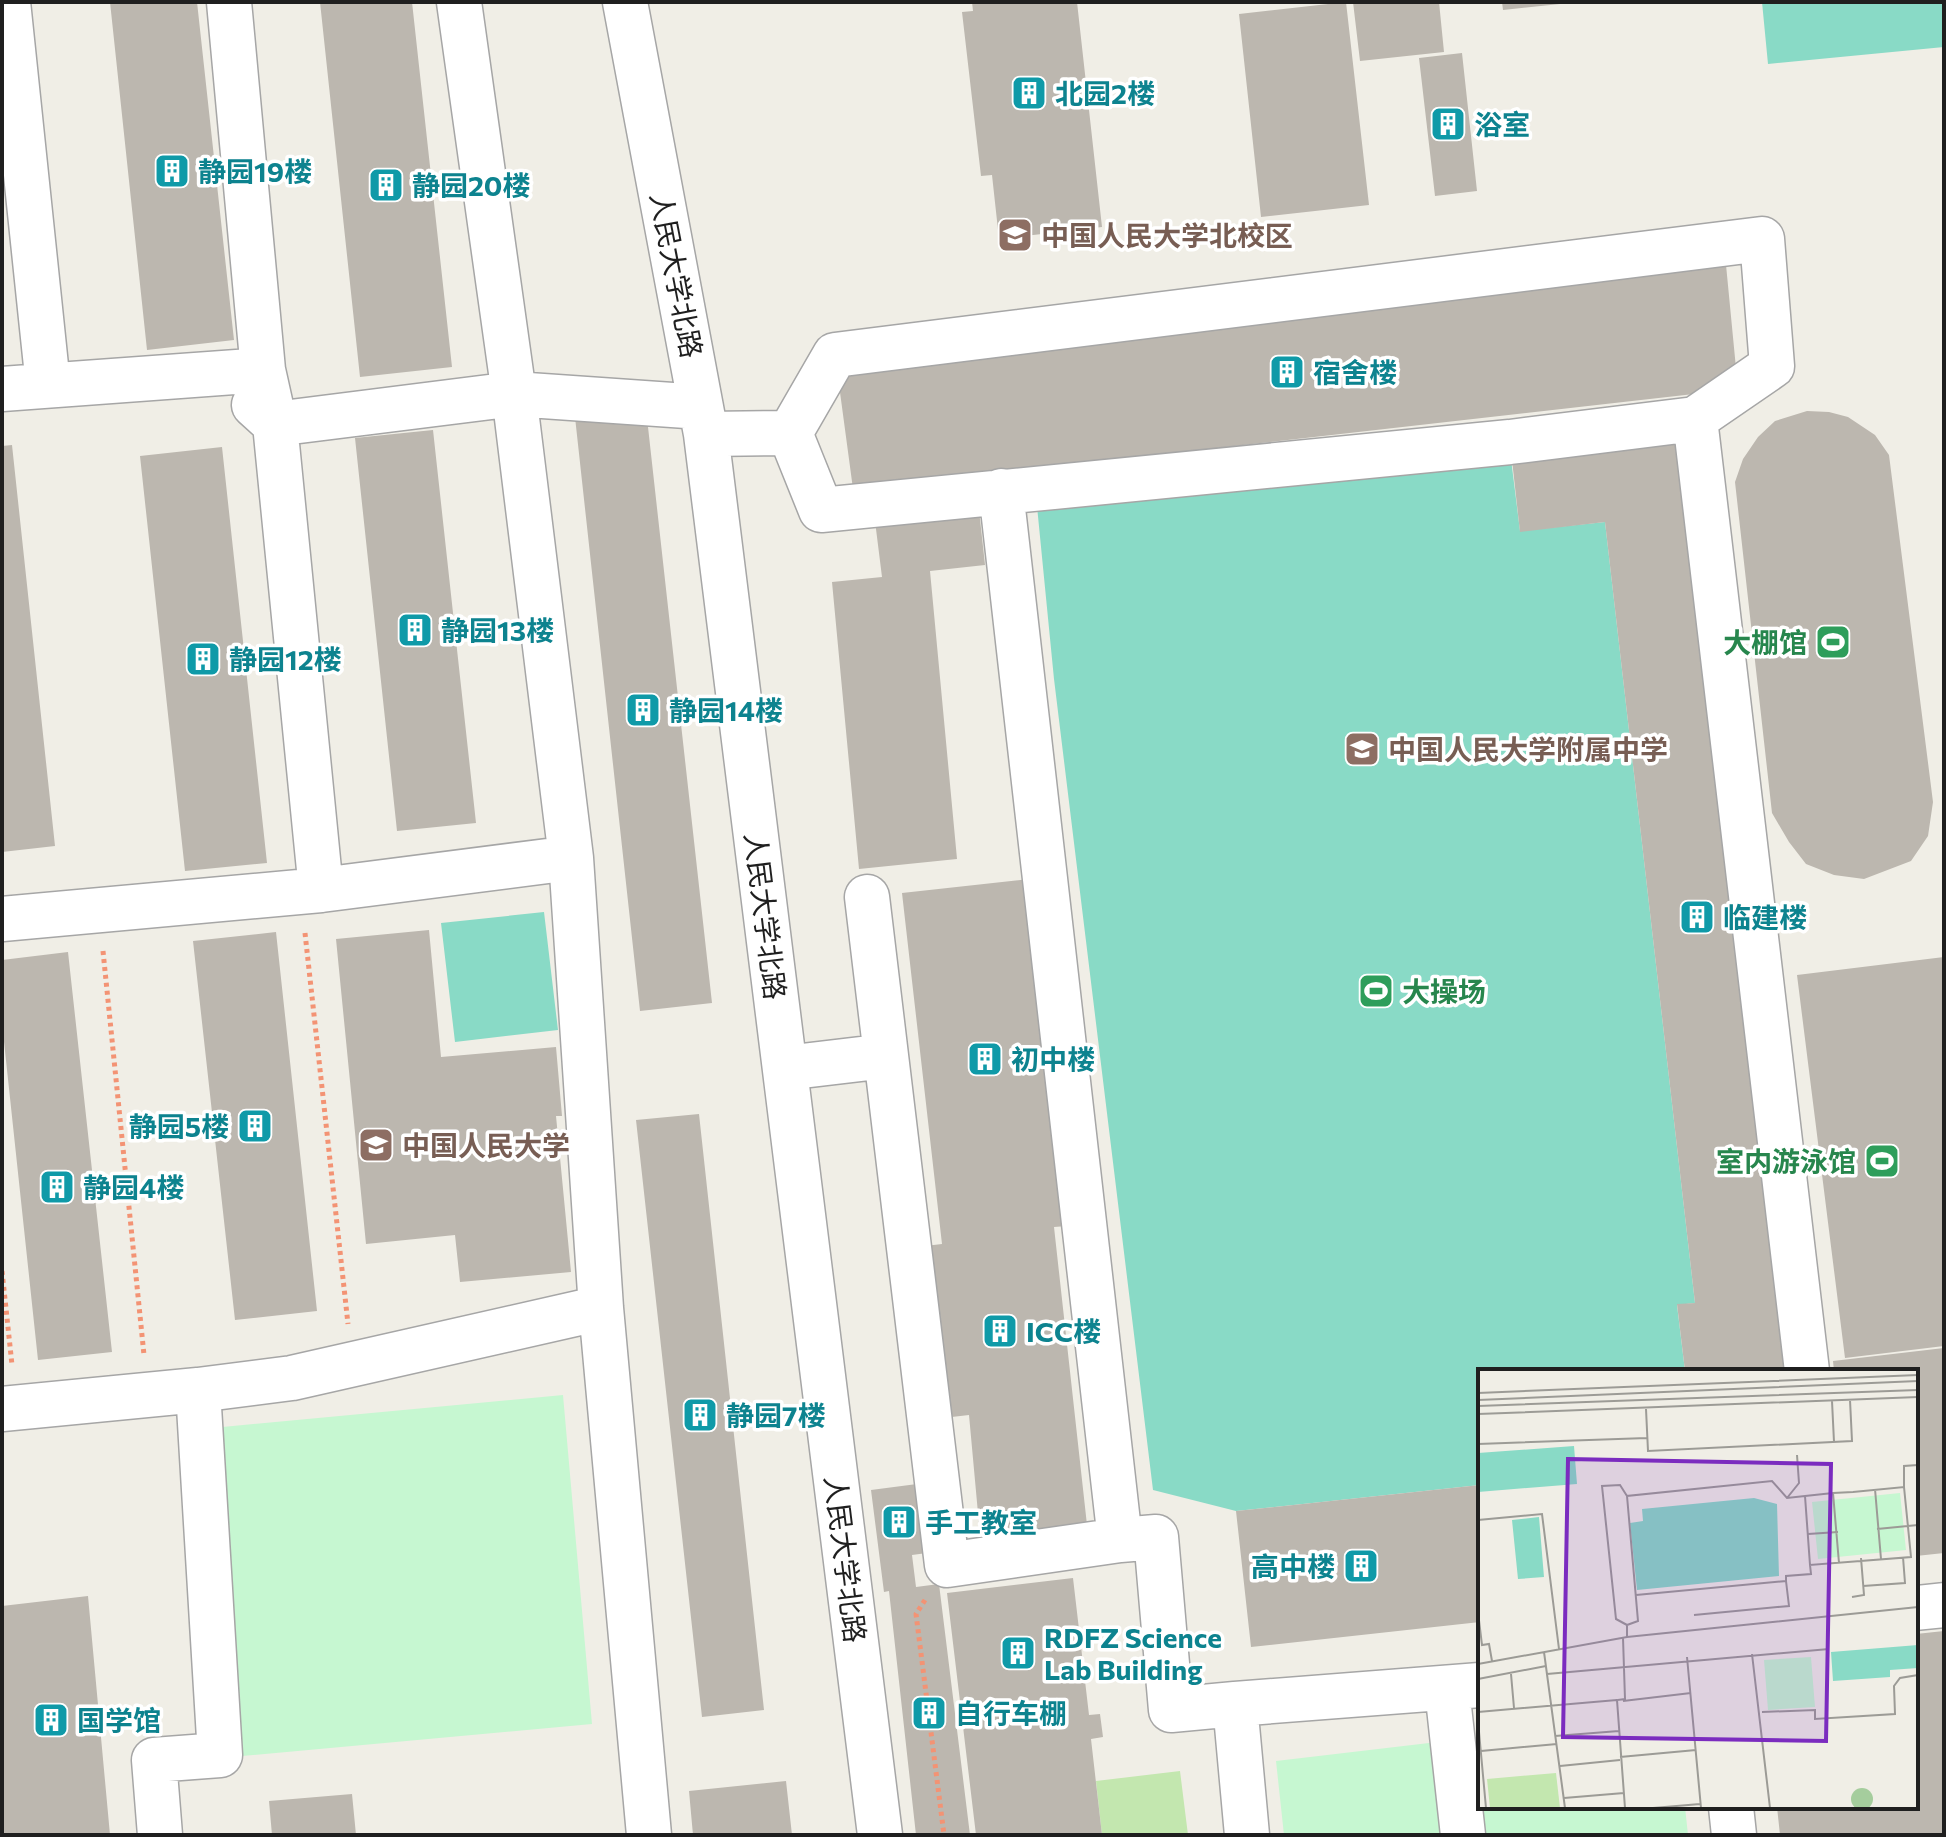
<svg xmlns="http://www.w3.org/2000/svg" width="1946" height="1837" viewBox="0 0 1946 1837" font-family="Commissioner,'Noto Sans SC',sans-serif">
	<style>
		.grass { fill: #c3e7af }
		.park { fill: #c6f7d1 }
		.pitch { fill: #89dac6 }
		.building { fill: #bcb7af }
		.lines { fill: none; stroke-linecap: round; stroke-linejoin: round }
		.minor-casing { stroke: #a6a6a6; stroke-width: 47 }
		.path { stroke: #f39374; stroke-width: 5; stroke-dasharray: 4 4; stroke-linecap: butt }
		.minor { stroke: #fff; stroke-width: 44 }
		.labels { text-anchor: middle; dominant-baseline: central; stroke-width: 7; stroke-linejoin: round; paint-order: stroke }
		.culture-label { font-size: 28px; font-weight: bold; fill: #0d838f; stroke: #fff; text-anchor: start }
		.education-label { font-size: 28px; font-weight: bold; fill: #785e54; stroke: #fff; text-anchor: start }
		.street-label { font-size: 28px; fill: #1f1f1f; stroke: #fff }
		.leisure-label { font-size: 28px; font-weight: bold; fill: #27864d; stroke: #fff; text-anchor: end }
		.inset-road { fill: none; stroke: #9c9b96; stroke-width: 2 }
		.view { fill: #7b2cbf; fill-opacity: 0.15; stroke: #7b2cbf; stroke-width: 4 }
		.inset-edge { fill: none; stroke: #1f1f1f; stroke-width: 4 }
	</style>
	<rect width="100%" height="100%" fill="#f0eee6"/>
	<path class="grass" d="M1180,1771L1188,1835H1102L1096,1781Z"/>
	<path class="park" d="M563,1395L592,1724L242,1756L212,1428Z
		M1480,1737V1807H1685L1688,1835H1284L1276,1761Z"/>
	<path class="pitch" d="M1762,2H1944V47L1768,64Z
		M1509,443L1520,531L1605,522L1695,1303L1677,1305L1685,1371H1480V1485L1236,1511L1153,1490L1054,679L1036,496Z
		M544,912L558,1030L455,1042L441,923Z"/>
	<path class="building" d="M110,2H197L234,340L147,350Z
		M320,2H412L452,367L360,377Z
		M972,2H1077L1102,227L999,239L992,175L981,176L962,12L973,11Z
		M1346,2L1369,205L1261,217L1239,14Z
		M1353,2H1439L1444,52L1360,61Z
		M1502,2H1560V4L1503,10Z
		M1462,53L1477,191L1435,196L1419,58Z
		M1724,244L1738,389L853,489L835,355Z
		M646,409L712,1003L640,1011L575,417Z
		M1807,411L1829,412L1848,417L1875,435L1889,455L1933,802L1928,836L1911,861L1864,879L1834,875L1806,864L1789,842L1772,813L1735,482L1743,459L1758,437L1775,421Z
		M1686,422L1796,1371H1685L1677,1304L1695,1303L1605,522L1520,532L1510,442Z
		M433,430L476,823L397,831L355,438Z
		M12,445L55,846L2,852V446Z
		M222,447L267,863L185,871L140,456Z
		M978,501L985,565L930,571L957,859L859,869L832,582L882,577L874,513Z
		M1030,879L1067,1226L1054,1227L1087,1525L980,1535L969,1415L943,1418L925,1246L942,1244L902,893Z
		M429,930L441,1057L556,1047L562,1116H556L571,1272L460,1282L455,1235L366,1244L336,939Z
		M276,932L317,1311L235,1320L193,941Z
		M68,952L112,1352L38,1360L2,1023V960Z
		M1944,957V1346L1845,1358L1797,975Z
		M699,1114L764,1710L702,1717L636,1120Z
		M1944,1348V1553L1916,1556V1371H1834L1833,1361Z
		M917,1484L927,1553L912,1555L916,1587L939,1584L970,1835H916L889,1591L884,1592L871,1490Z
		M1480,1485V1622L1251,1647L1236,1511Z
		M1073,1578L1089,1715L1100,1714L1103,1737L1091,1739L1102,1835H976L947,1593Z
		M88,1596L110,1835H2V1606Z
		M1944,1631V1835H1780L1777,1807H1916V1634Z
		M786,1781L792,1835H693L689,1791Z
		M352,1794L356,1835H272L269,1801Z"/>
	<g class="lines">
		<defs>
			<path id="minor" d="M8,2L48,385
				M229,2L263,370
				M459,2L514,394L571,858L601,1308L649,1835
				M625,2L706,434L880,1835
				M2,389L263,370L275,424L514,394L701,407
				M254,405L275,424L321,890
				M790,433L835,355L1762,239L1772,366L1695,419
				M706,434L790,433L821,510L1510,442L1695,419L1807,1371
				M1001,491L1120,1540L1156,1537L1171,1710L1235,1704
				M867,897L947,1565L1120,1540
				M2,919L321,890L571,858
				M785,1068L886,1056
				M2,1409L198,1390L292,1378L601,1308
				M1916,1608L1944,1605
				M1447,1689L1463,1835
				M1731,1807L1734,1835
				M160,1835L154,1760L220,1755L198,1390
				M1247,1835L1235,1704L1480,1685"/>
		</defs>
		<use href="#minor" class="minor-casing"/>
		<path class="path" d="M305,933L348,1324
			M103,951L144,1355
			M2,1271L12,1365
			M925,1600L916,1614L944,1835"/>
		<use href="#minor" class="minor"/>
	</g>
	<defs>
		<symbol id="building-square" viewBox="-11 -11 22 22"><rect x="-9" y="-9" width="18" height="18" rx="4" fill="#0f9aa8" stroke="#fff"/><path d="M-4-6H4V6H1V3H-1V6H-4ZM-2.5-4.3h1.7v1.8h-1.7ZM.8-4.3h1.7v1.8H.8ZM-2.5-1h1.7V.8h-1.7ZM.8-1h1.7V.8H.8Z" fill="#fff"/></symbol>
		<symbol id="university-square" viewBox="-11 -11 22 22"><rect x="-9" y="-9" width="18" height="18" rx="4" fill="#8d6e63" stroke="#fff"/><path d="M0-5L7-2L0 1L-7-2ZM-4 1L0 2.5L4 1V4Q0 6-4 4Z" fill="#fff"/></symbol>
		<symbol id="stadium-square" viewBox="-11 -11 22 22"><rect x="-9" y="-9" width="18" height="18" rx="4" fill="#2e9e5b" stroke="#fff"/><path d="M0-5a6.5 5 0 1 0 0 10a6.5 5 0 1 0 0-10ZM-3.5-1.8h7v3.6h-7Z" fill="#fff"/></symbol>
		<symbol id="school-square" viewBox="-11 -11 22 22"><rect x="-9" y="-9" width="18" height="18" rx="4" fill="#8d6e63" stroke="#fff"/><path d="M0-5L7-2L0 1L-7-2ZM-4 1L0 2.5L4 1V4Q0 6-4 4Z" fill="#fff"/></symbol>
	</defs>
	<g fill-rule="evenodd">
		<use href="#building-square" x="1009" y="73" width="40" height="40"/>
		<use href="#building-square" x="1428" y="104" width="40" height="40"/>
		<use href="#building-square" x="152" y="151" width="40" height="40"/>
		<use href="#building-square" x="366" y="165" width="40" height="40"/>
		<use href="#university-square" x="995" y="215" width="40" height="40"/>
		<use href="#building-square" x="1267" y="352" width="40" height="40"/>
		<use href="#building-square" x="395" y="610" width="40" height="40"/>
		<use href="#stadium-square" x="1813" y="622" width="40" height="40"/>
		<use href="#building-square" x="183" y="639" width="40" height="40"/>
		<use href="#building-square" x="623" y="690" width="40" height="40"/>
		<use href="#school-square" x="1342" y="729" width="40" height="40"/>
		<use href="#building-square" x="1677" y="897" width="40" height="40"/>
		<use href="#stadium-square" x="1356" y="971" width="40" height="40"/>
		<use href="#building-square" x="965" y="1039" width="40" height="40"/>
		<use href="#building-square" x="235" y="1106" width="40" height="40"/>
		<use href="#university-square" x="356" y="1125" width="40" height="40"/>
		<use href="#stadium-square" x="1862" y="1141" width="40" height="40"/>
		<use href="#building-square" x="37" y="1167" width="40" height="40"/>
		<use href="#building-square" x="980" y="1311" width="40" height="40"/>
		<use href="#building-square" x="680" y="1395" width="40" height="40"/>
		<use href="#building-square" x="879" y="1502" width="40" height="40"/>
		<use href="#building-square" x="1341" y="1546" width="40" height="40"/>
		<use href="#building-square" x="998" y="1633" width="40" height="40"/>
		<use href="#building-square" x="909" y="1693" width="40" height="40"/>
		<use href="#building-square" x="31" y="1700" width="40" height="40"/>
	</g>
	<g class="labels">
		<g class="culture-label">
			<text x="1055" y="93">北园2楼</text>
			<text x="1474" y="124">浴室</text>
			<text x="198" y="171">静园19楼</text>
			<text x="412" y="185">静园20楼</text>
			<text x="1313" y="372">宿舍楼</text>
			<text x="441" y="630">静园13楼</text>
			<text x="229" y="659">静园12楼</text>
			<text x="669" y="710">静园14楼</text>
			<text x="1723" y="917">临建楼</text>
			<text x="1011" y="1059">初中楼</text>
			<text x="229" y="1126" text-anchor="end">静园5楼</text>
			<text x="83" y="1187">静园4楼</text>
			<text x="1026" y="1331">ICC楼</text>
			<text x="726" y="1415">静园7楼</text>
			<text x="925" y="1522">手工教室</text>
			<text x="1335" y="1566" text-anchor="end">高中楼</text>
			<text x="1044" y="1637">RDFZ Science<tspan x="1044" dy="32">Lab Building</tspan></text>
			<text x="955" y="1713">自行车棚</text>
			<text x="77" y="1720">国学馆</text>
		</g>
		<g class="education-label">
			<text x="1041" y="235">中国人民大学北校区</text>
			<text x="1388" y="749">中国人民大学附属中学</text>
			<text x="402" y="1145">中国人民大学</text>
		</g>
		<g class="street-label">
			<text transform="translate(677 275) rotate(79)">人民大学北路</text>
			<text transform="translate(766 916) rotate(83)">人民大学北路</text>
			<text transform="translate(846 1559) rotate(83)">人民大学北路</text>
		</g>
		<g class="leisure-label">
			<text x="1807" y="642">大棚馆</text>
			<text x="1402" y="991" text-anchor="start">大操场</text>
			<text x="1856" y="1161">室内游泳馆</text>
		</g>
	</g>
	<g transform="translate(1478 1369)">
		<rect width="440" height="440" fill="#f0eee6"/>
		<path d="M78,404L82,439H12L9,410Z" fill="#c3e7af"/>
		<path d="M373 430a11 11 0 1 1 22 0a11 11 0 1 1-22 0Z" fill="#a5cd9d"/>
		<path d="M422,124L428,181L340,190L334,133ZM333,288L337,338L290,341L286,291Z" fill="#c6f7d1"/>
		<path d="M96,77L99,115L0,123V84ZM276,129L299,135L301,207L159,221L152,154L165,152L164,140ZM61,148L66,208L40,210L34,151ZM440,276V299L412,301V308L355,312L353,283Z" fill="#89dac6"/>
		<path class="inset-road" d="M0,24L440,6M0,31L440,12M354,32L356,73M0,37L440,21M168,40L170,82L374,72L372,31M0,45L440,28M0,75L169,69M426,118V97L440,96M397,120L403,190M355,124L361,194M309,129L321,114L319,86M0,151L64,145L81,280M399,160L440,156M330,165L360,163M0,210V237M385,217L427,214L425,188M158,226L308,212V207L333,205L332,196M374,228L386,226L383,189M0,243L4,276L11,275L14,292M216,246L311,237L308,212M149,256L138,250L124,117L142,116L149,127M149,268V256L160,252L149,127L294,112L309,129L327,127L355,124L375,123L426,118L433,188L332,196L327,127M145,269L147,330L139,331L147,439M66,283L87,439M274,285L292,439M209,288L223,439M0,295L149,268L440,238M33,305L36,339M69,305L351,280M0,310L68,297M145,332L213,324M0,343L139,331M284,343L337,341V350L417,345L416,317L422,309L440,306M0,352L8,439M77,367L141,362M3,382L79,375M142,388L218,381M82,397L142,391M86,429L146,424M175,439L222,435"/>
		<path class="view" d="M90,90L353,95L348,372L85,368Z"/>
		<rect width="440" height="440" class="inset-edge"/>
	</g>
	<rect width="1946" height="1837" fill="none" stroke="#1f1f1f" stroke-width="8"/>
</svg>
